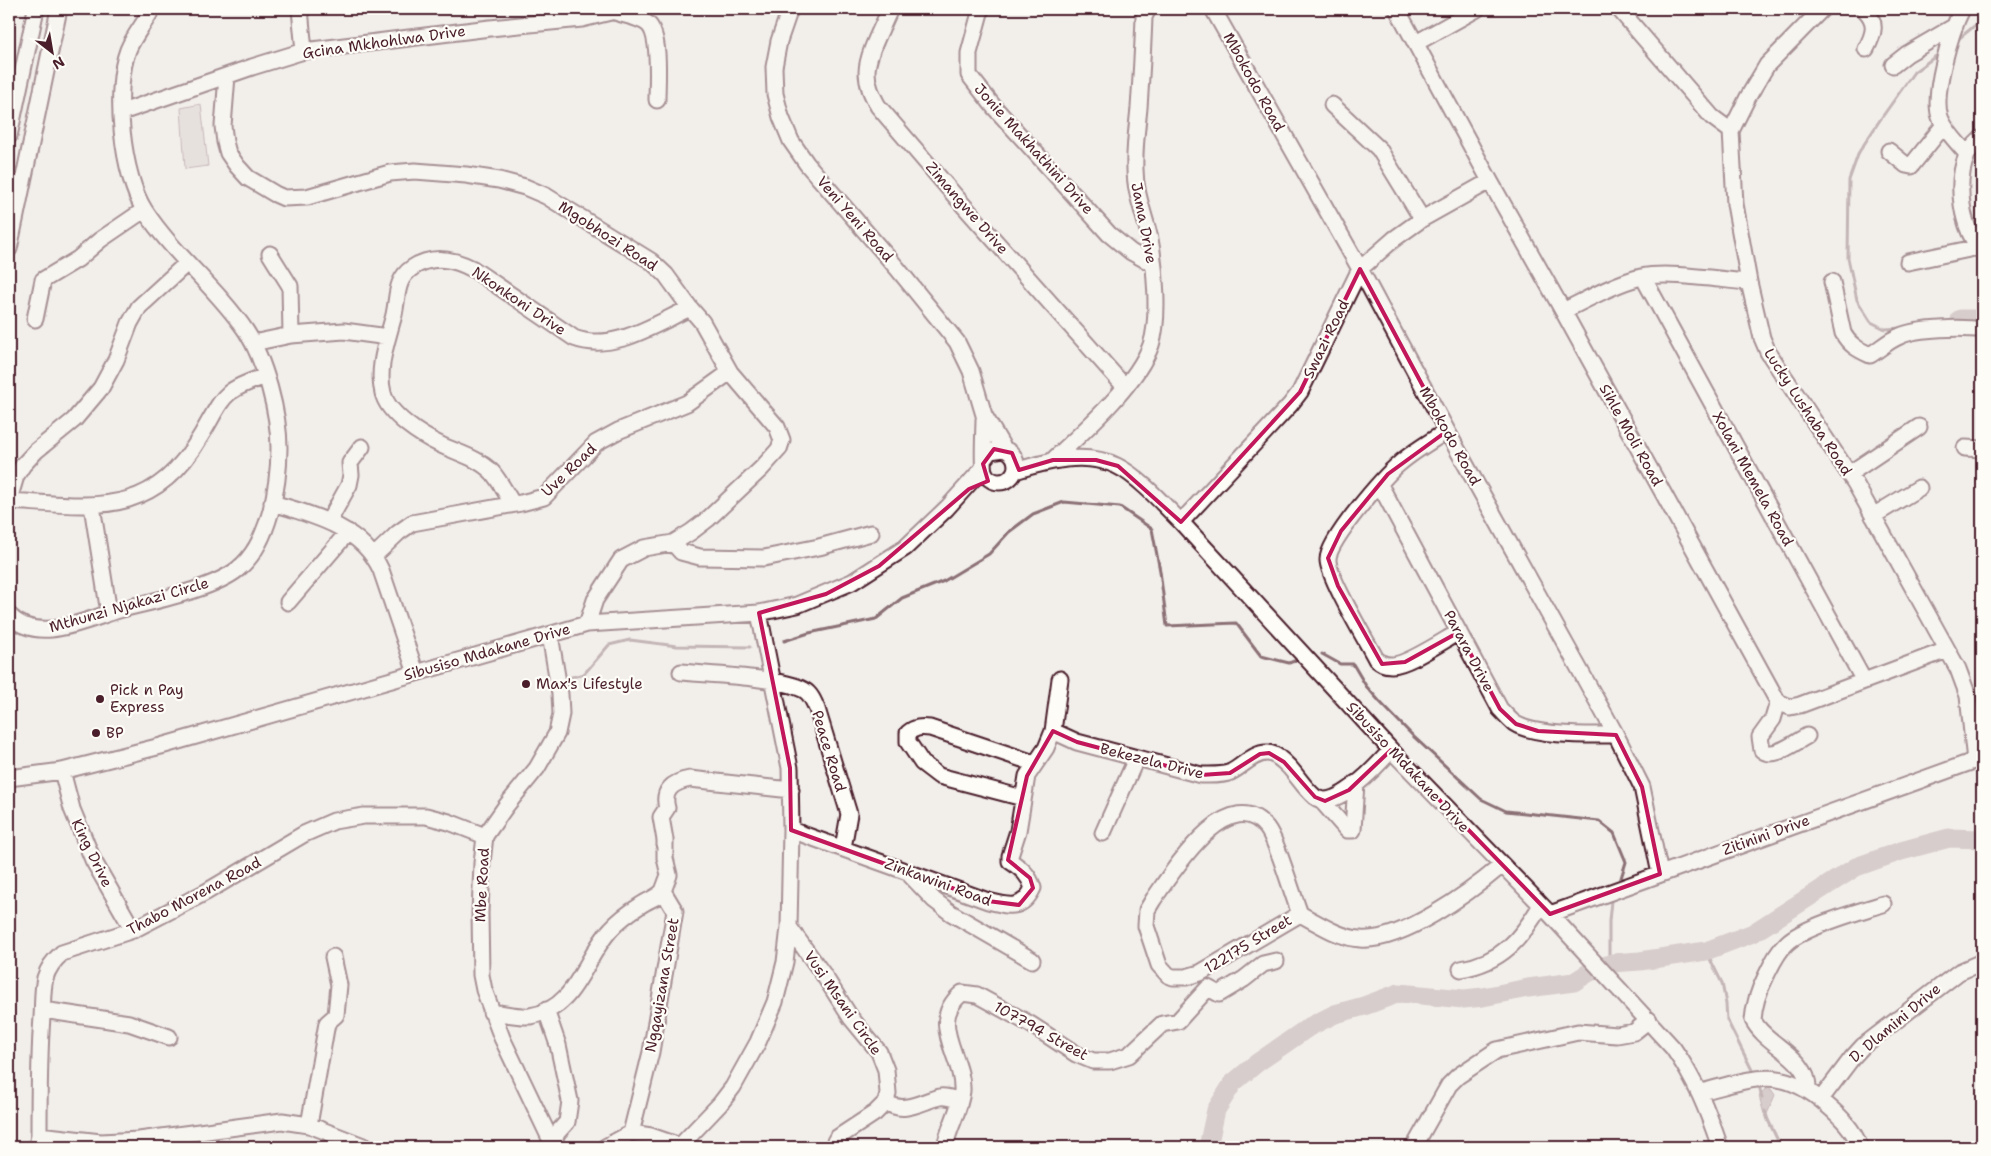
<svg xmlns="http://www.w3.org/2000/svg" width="1991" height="1156" viewBox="0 0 1991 1156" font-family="'Shantell Sans',sans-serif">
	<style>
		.green { fill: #d9d0cf; stroke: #92787d }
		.water { fill: #b7a5a6; stroke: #8b6f75 }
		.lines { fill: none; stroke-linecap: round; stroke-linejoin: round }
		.stream { stroke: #8b6f75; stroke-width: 3 }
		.river { stroke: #b7a5a6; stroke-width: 19 }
		.minor-casing { stroke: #4a1f2b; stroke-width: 19 }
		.minor { stroke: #fdfcf7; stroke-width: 15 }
		.marked { fill: none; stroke: #c2185b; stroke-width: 4; stroke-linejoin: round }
		.poi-dot { fill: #4a1f2b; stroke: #fdfcf7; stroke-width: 2 }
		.labels { text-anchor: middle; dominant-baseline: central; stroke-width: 4.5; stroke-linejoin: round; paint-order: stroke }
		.street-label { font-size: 15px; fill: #4a1f2b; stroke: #fdfcf7 }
		.poi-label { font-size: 15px; fill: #4a1f2b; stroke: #fdfcf7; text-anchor: start }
	</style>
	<rect width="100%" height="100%" fill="#f2efeb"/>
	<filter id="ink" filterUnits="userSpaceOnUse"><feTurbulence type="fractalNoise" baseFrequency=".02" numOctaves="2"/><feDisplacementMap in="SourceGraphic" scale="10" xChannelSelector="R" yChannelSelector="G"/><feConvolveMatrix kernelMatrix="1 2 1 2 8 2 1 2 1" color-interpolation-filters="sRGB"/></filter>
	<g filter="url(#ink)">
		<path class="green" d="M201,104L208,166L185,169L181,108Z"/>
		<path class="water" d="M1765,1089H1771L1775,1095L1767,1114H1764L1759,1096Z"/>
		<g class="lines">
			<path class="stream" d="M1957,40L1978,23L1982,17
				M1943,322L1960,319
				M1902,328L1885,329L1871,322L1857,300L1848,258L1849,180L1859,152L1880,120L1914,72L1940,53
				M784,641L809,633L876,619L902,598L944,581L989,554L1009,532L1033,514L1064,502L1120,507L1152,529L1160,571L1167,626L1236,623L1261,656L1289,663L1297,660
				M1322,654L1340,664H1353L1366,686L1380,702L1414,737L1481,799L1506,811L1599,821L1614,833L1626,862L1621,878
				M564,679L584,674L609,645L630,640L677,646L750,647
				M1706,951L1722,983L1726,1004L1727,1020L1753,1072
				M1609,964V921L1611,901
				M1759,1085L1762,1098
				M1765,1111L1768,1120L1781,1147"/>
			<path class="river" d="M1960,319H1982
				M1208,1147L1216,1110L1233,1083L1257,1063L1309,1027L1335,1014L1364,1006L1399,993L1464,999L1483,997L1528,988L1574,982L1588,973L1612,963L1640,961L1706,951L1753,933L1856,867L1901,851L1949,838L1982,839"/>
			<defs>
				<path id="minor" d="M300,9L304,51
					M790,9L779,41L774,67L775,94L781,117L791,141L807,164L897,268L957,342L971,371L984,415L1004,449
					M890,9C883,26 867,54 867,72C867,85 872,95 878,106L956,197L1125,387
					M981,9L969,53V75L994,107L1109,234L1131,252L1153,264
					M1213,9L1360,269L1447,431L1616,735L1642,787L1660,874
					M1397,9L1490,181L1563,311L1778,702L1790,707L1800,705L1947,650
					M1619,9L1712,117L1731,131
					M1822,9L1767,65L1748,97L1731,131L1735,204L1749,282L1762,338L1768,352L1855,483L1958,669L1968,696L1975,761
					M1864,9C1878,22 1874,34 1866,49
					M1962,9C1951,31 1932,94 1940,117C1945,131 1958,143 1967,154
					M615,12C626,16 639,17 648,24C661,36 657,83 657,100
					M1416,43L1477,9
					M1893,65L1907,54L1955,26
					M227,76L223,126L225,142L228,153L237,166L248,178L275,194L284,198L307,197L390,173L415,171L466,175L499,180L525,187L546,196L651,261L666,275L690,308L702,322L730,372L777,427L782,440L779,449L762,468L708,519L691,532L673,543L644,548L621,560L595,600L587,624
					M1332,105L1379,149L1422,219
					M122,112L252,67L304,51L490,28L582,19L623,9
					M9,136L36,9
					M1982,138C1977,143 1970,149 1967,155C1955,183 1961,229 1982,251
					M1889,151L1906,165L1911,166L1944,125
					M9,249L59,9
					M270,254L290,286L291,335
					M1908,262L1979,247
					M1643,277L1864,681
					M1832,282L1843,333C1849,345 1859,350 1870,355C1880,349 1889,340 1900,336C1917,328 1963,327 1982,330
					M1563,311C1588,299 1614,284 1641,277C1668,271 1721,280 1749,282
					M35,319L43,280L78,259L100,240L144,210
					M253,343L291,335L344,331L388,337
					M984,419C984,428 982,465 984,471C986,477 992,482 999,482C1007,482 1012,477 1015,471C1018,461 1014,453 1004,449L990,451L984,459
					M1447,431C1431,441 1414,451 1400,463C1384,476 1327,541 1328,560C1328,577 1366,640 1376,659C1381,663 1384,665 1391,665C1406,666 1444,640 1459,632
					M1965,448L1982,449
					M1053,460C1084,431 1137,384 1151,345C1160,319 1155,266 1150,239C1145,216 1135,194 1135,169C1134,149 1137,128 1139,108C1141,78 1143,48 1144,17L1148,9
					M1015,471C1047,461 1085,451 1117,466C1138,476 1165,506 1181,522L1391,750L1550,914L1673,1048C1696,1081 1707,1109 1720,1147
					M1849,474L1919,427
					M1380,485L1500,709C1505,714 1509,719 1514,723C1535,737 1591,735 1616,735
					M9,500L16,476L23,465L36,451L74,420L101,388L116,360L130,323L139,307L187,263
					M9,501C94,506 152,520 202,434C225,395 221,391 266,376
					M272,503C313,515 362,527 381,570L416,673
					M513,504C506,494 500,481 492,472C478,458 458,453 441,445C422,436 388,415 383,393C377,370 386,344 392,322C399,302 393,281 412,268C433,254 454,259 473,269L574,338C613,353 655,324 690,308
					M92,506L109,613
					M1873,516L1919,488
					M329,521L349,485L351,475L350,463L362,447
					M1181,522L1290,405L1300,392L1360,269L1394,239L1422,219L1490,181
					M673,543L681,552L700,557L764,558L819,547L871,533
					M374,556L398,533L412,523L521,503L544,497L596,443L618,431L687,403L730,372
					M288,602L348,532
					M9,615C37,645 85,620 119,610C152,601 212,590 238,569C269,544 279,486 279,448C279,414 265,360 246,331C217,288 174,255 145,211C122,176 113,89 128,50C134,35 145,23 152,9
					M550,635L560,694L561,714L557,733L537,768L506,806L485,836L482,863L480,913L481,975L484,990L502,1038L554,1147
					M681,672C711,675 780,677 804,690C811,694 814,702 817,709L849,814L843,848
					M1778,702L1773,719L1760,737L1762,750C1774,760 1795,742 1807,736
					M1053,731L1077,742L1201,775C1211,775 1222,776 1231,772C1243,766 1254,752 1268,753C1277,754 1284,762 1290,768C1298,777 1305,789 1315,797C1335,812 1378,765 1391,750
					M62,771L72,809L93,860L133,930
					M9,778L62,771L161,746L587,624L759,613L797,605L852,582L905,548L947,508L983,468
					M1023,798L939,776L922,763L908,742V733C915,727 921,727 930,728L1034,763
					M1320,799L1347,830H1353L1356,783
					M791,830L988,901C1009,906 1022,911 1033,888C1029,875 1022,869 1010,861V856L1018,831L1027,776L1046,748L1053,731L1060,679
					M1103,833L1136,759
					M911,876L934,900L951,913L1032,960
					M1300,914L1200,973L1186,977H1173L1168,975L1159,965L1146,926L1147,910L1153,900C1172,873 1229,780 1267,828C1273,836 1276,847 1280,856C1287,875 1293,895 1300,914C1318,923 1339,938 1360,939C1401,943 1470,892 1501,866
					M1550,914L1982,758
					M789,927L823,974L851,1018L879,1052L886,1070L888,1093L886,1102L875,1113L837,1138L832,1147
					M1461,969C1502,962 1521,939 1541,905
					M43,1010L129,1023L169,1037
					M546,1010L558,1045L570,1101L567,1122L557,1133L553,1145
					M491,1012C503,1013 518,1017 530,1016C577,1009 583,959 611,929C619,920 630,912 641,905C648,900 657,898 663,891
					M1808,1090C1810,1057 1766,1046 1753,1020C1754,1004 1759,990 1766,976C1772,964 1777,952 1787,943C1803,927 1860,911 1883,904
					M1701,1092C1754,1079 1780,1064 1827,1105C1841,1117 1853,1129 1860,1147
					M1821,1099L1852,1058L1863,1046L1959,972L1982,962
					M886,1102C904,1115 922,1101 940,1097C946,1096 954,1099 960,1101
					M309,1125L327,1023L336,1015L339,985L333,957
					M631,1133L651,1136L680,1146L720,1104L733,1087L758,1042L775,1002L785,962L789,927L791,830L790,768L759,613
					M631,1133L651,1052L675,911L663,891L669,875L665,858V840L661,817L667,808C662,790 673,782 690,779L791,790
					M39,1135L101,1142L139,1140L282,1121L309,1125L366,1147
					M37,1147L39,1135C39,1096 39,1056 42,1017C43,1004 42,991 45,978C48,968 54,960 62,953L133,930L206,892L304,834L334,821L364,816H426L449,822L485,836
					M605,1147L631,1133
					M945,1147C948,1128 960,1111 962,1091C964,1056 926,1023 962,993L977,995L1030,1024L1076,1054L1093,1061H1110L1129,1055L1162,1024L1178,1021L1208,988L1219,994L1244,979L1263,964L1276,961
					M1414,1147L1449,1085L1458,1076L1497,1050L1578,1032L1617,1035L1634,1032L1649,1020"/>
			</defs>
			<use href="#minor" class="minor-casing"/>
			<use href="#minor" class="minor"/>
		</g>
	</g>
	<path d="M0 0H1991V1156H0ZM1360,269L1447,431L1388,474L1341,531L1328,558L1338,586L1382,664L1405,662L1459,632L1500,709L1516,724L1538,731L1616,735L1642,787L1660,874L1550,914L1391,750L1349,790L1325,801L1315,797L1284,762L1269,753L1260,754L1230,773L1201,775L1077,742L1053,731L1027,776L1008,860L1030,878L1033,888L1019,905L988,901L791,830L790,768L759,613L826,594L879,566L969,489L988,481L983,464L994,449L1012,453L1019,470L1053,460H1096L1118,466L1181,522L1300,392Z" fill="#f2efeb" fill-opacity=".55" fill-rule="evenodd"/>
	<path class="marked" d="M1360,269L1447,431L1388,474L1341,531L1328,558L1338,586L1382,664L1405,662L1459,632L1500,709L1516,724L1538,731L1616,735L1642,787L1660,874L1550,914L1391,750L1349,790L1325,801L1315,797L1284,762L1269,753L1260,754L1230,773L1201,775L1077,742L1053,731L1027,776L1008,860L1030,878L1033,888L1019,905L988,901L791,830L790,768L759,613L826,594L879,566L969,489L988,481L983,464L994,449L1012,453L1019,470L1053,460H1096L1118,466L1181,522L1300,392Z"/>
	<g class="poi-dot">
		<circle cx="526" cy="684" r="5"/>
		<circle cx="100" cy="699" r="5"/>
		<circle cx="96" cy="733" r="5"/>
	</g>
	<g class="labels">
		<g class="street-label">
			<text transform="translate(384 42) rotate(-8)">Gcina Mkhohlwa Drive</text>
			<text transform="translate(1254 82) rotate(61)">Mbokodo Road</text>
			<text transform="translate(1034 149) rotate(48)">Jonie Makhathini Drive</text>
			<text transform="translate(967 208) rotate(49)">Zimangwe Drive</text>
			<text transform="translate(855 219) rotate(49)">Veni Yeni Road</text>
			<text transform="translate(1144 223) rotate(79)">Jama Drive</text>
			<text transform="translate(608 236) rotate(33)">Mgobhozi Road</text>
			<text transform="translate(519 301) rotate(34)">Nkonkoni Drive</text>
			<text transform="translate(1326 339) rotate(-64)">Swazi Road</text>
			<text transform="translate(1808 412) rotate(57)">Lucky Lushaba Road</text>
			<text transform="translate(1631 435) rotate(61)">Sihle Moli Road</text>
			<text transform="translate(1450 436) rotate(61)">Mbokodo Road</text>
			<text transform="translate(569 470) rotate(-44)">Uve Road</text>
			<text transform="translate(1753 479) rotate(61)">Xolani Memela Road</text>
			<text transform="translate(129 605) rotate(-16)">Mthunzi Njakazi Circle</text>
			<text transform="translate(1469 651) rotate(62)">Parara Drive</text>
			<text transform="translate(487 652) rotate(-16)">Sibusiso Mdakane Drive</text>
			<text transform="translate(829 751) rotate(73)">Peace Road</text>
			<text transform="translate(1152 761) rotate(14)">Bekezela Drive</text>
			<text transform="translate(1408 767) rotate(47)">Sibusiso Mdakane Drive</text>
			<text transform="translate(1766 835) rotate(-20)">Zitinini Drive</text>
			<text transform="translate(92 853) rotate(64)">King Drive</text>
			<text transform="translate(938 882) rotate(20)">Zinkawini Road</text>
			<text transform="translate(482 885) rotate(-87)">Mbe Road</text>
			<text transform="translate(194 896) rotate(-28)">Thabo Morena Road</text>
			<text transform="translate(1248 944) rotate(-31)">122175 Street</text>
			<text transform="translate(662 985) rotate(-80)">Ngqayizana Street</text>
			<text transform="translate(843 1003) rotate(55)">Vusi Msani Circle</text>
			<text transform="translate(1895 1023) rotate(-40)">D. Dlamini Drive</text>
			<text transform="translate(1041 1031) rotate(29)">107794 Street</text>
		</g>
		<g class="poi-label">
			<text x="536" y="684">Max's Lifestyle</text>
			<text x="110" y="690">Pick n Pay<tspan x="110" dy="17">Express</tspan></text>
			<text x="106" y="733">BP</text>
		</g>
	</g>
	<rect width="1991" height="1156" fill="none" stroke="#fdfcf7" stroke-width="30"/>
	<rect x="15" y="15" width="1961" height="1126" fill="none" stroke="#4a1f2b" stroke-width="2" filter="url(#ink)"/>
	<g transform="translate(52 52) rotate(149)" stroke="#fdfcf7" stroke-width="4" paint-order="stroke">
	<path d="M0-4L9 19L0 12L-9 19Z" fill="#4a1f2b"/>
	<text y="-8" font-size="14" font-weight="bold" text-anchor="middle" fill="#4a1f2b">N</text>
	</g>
</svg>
